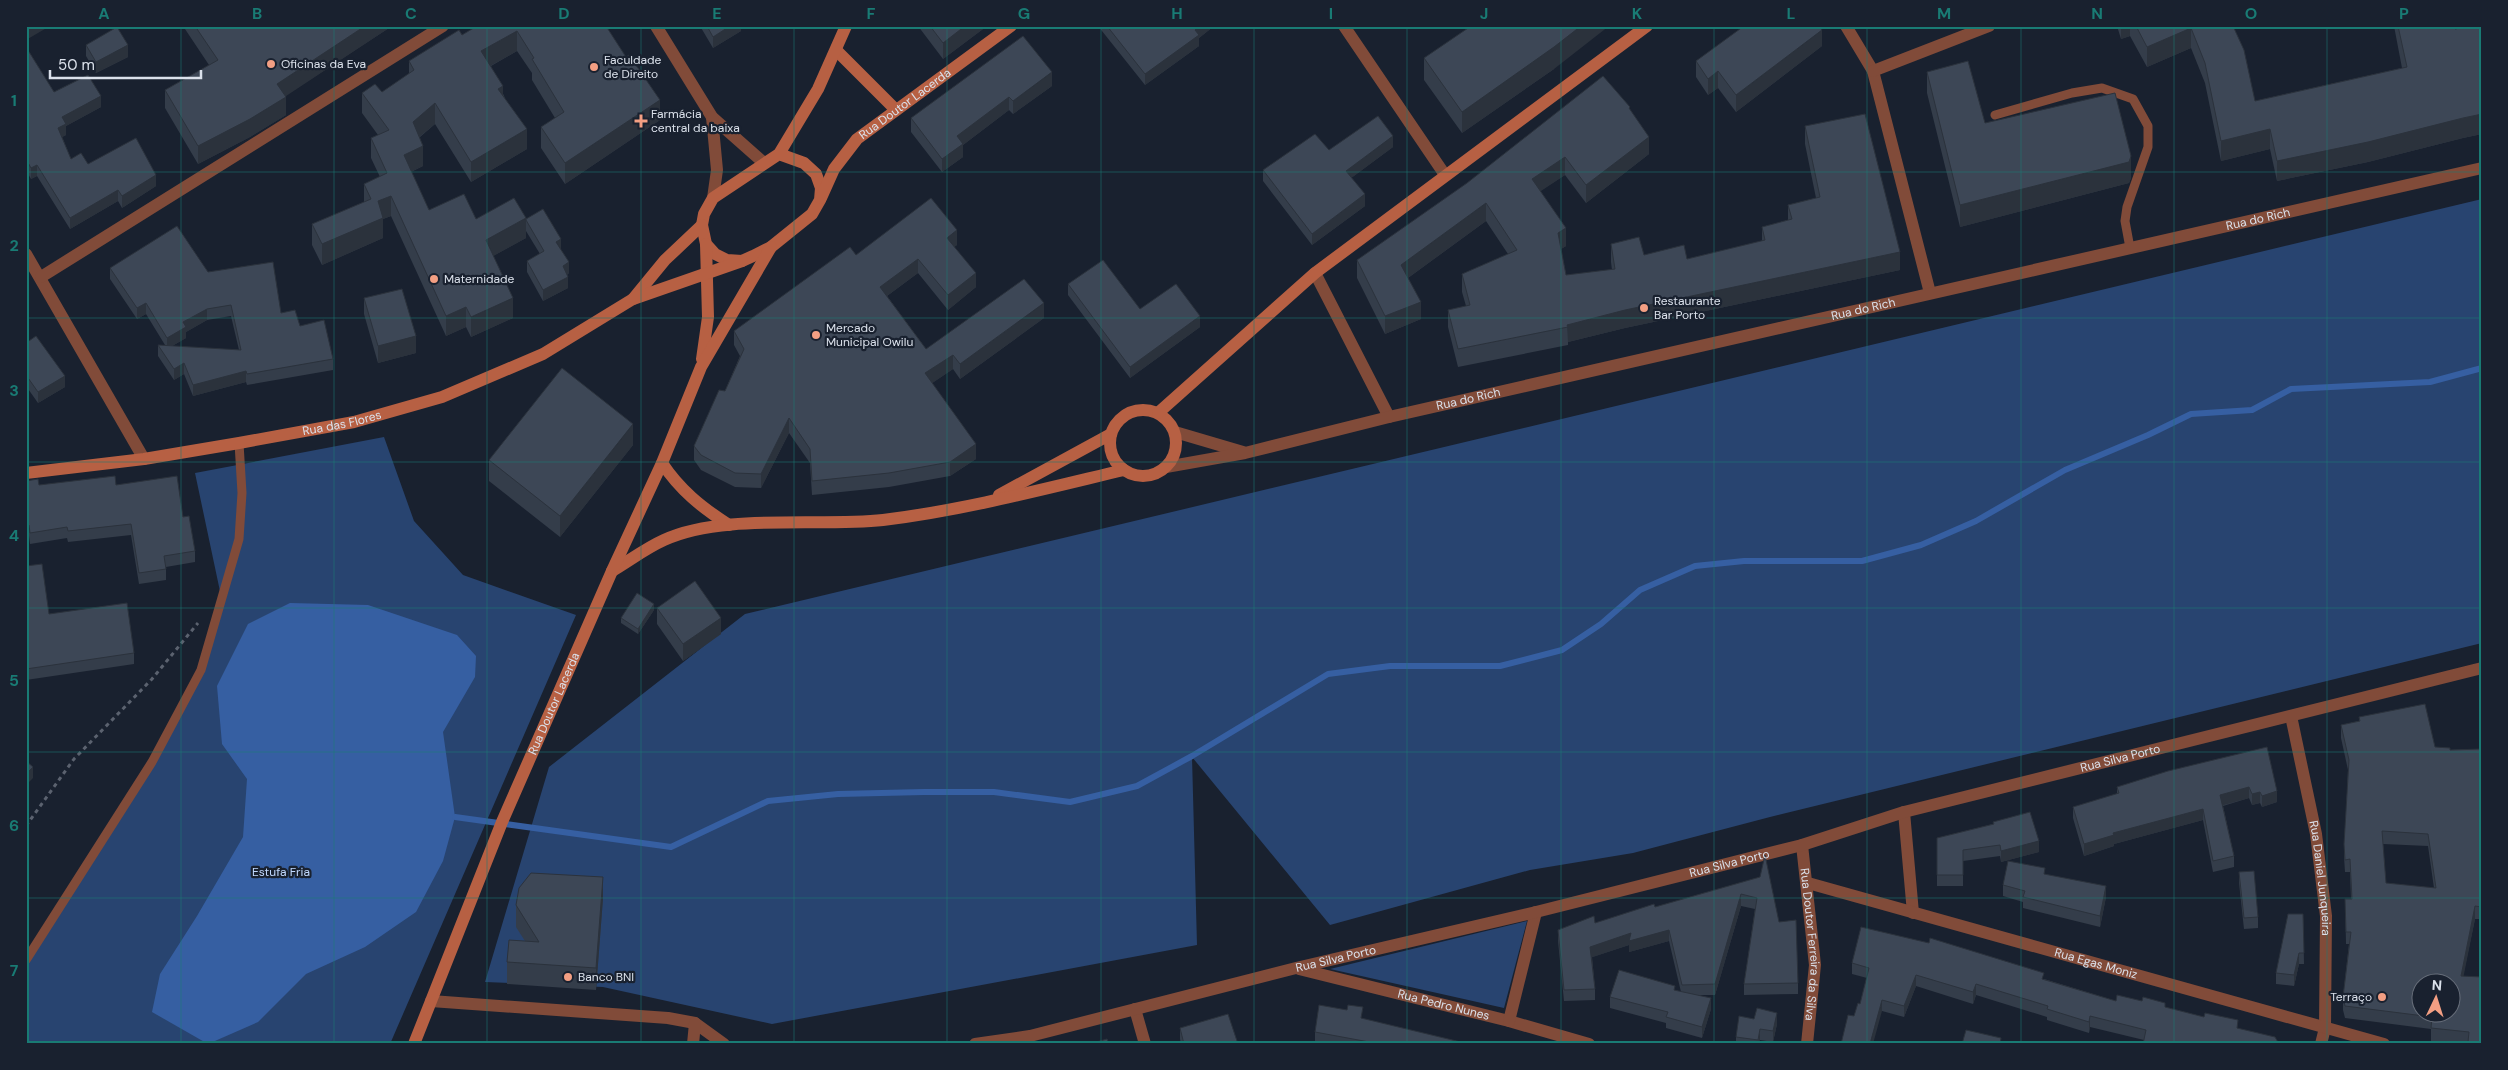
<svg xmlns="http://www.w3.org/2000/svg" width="2508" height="1070" viewBox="0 0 2508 1070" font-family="'DM Sans',sans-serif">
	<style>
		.green { fill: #284470 }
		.water { fill: #365fa2 }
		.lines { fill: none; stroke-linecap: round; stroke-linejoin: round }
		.stream { stroke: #365fa2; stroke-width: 6 }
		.path { stroke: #5b626f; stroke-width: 3; stroke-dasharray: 4 4; stroke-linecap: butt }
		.lane { stroke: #814b39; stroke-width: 9 }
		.street { stroke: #814b39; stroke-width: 12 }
		.secondary { stroke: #b76043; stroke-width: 12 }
		.wall { fill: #343d4a; fill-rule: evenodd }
		.shaded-wall { fill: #2b323c }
		.building { fill: #3d4756; stroke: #2b323c; fill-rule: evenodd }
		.grid { fill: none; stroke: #197b74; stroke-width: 1; stroke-opacity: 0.55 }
		.poi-dot { fill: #f39f83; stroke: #19212f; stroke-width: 2 }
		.labels { text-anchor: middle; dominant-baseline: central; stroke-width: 4.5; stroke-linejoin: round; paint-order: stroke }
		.poi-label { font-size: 12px; fill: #dbe1eb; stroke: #19212f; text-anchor: start }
		.street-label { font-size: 12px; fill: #dbe1eb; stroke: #19212f }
		.park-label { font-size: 12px; fill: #c1d9ff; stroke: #19212f }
		.neatline { fill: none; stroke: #197b74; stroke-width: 2 }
		.grid-label { font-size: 16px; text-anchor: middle; font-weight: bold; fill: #197b74 }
	</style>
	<rect width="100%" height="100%" fill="#19212f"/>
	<path class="green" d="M2482,199V643L1770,817L1633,853L1530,870L1330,925L1192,757L1197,945L772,1024L603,987L485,982L549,767L745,614Z
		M384,437L414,521L463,575L576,615L390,1044H26V960L152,762L201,670L221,596L195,473Z
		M1527,921L1504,1008L1330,969Z"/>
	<path class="water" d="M290,603L368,605L457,635L476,656L475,677L443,732L455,817L443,861L416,912L365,947L306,974L258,1022L208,1044L152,1012L160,974L197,916L243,837L247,779L222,744L217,686L248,624Z"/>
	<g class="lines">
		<path class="stream" d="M455,817L671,847L768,801L838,794L924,792H994L1070,802L1137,786L1192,756L1328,674L1390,666H1500L1562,650L1601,624L1640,590L1695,566L1744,561H1862L1921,545L1976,521L2065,470L2148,435L2191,414L2252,410L2291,389L2430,382L2482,368"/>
		<path class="path" d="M26,826L74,759L152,679L198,623"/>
		<path class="lane" d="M1995,115L2072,93L2102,88L2133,99L2148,126V147L2127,207L2125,221L2130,248
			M26,960L152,762L201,670L239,539L242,493L239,443"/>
		<g class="street">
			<path d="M656,26L712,117L764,163"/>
			<path d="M1344,26L1445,175"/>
			<path d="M1846,26L1873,71L1930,293"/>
			<path d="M1873,71L1989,26"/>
			<path d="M712,117L717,170L713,198"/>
			<path d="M26,254L144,459"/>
			<path d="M1315,273L1389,417"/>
			<path d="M41,277L443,26"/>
			<path d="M1175,432L1243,452"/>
			<path id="s1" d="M1166,467L1245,453L1389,417L2482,168"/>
			<path id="s2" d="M2291,716L2316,834L2326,916L2325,1028L2321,1044"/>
			<path d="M1904,812L1913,913"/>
			<path id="s3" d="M1802,845L1815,965L1807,1044"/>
			<path id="s4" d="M1808,883L2384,1044"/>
			<path id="s5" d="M1299,969L1509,1021L1589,1044"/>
			<path d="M431,1001L668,1018L695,1023L724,1044"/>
			<path d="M1135,1009L1145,1044"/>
			<path d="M1509,1021L1536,912"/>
			<path d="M693,1044L695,1023"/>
			<path id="s6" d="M975,1044L1030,1036L1296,968L1536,912L1802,845L1904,812L2482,668"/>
		</g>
		<g class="secondary">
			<path d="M836,50L896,110"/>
			<path d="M779,154L804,163L816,174L821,188L820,200L812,214L771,247L753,256L742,261L727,260L715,254L706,244L702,225L704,214L713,198L779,154L818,89L846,26"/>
			<path id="s7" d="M821,198L834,169L857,139L1011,26"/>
			<path d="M633,299L665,260L702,225"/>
			<path d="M702,359L708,317L706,244"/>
			<circle cx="1143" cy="443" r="33"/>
			<path d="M1158,413L1315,273L1647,26"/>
			<path d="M662,463C680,490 701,507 729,525"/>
			<path id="s8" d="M26,473L144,459L239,443L354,422L442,397L543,354L633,299L742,261"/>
			<path d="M999,495L1111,434"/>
			<path d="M612,571C629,561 646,548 664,540C722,513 818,527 883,520C964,510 1044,489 1124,470"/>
			<path id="s9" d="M414,1044L502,822L612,571L662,463L701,367L771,247"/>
		</g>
	</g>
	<path class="wall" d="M183,26H392L285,96L286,115L250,137L198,164L165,108V90L209,65Z
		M477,26H606L660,120L565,184L541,148V127L555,118L532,80V73L517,51L491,66L527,149L471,182L435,124L420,137L423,166L411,172L429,210L476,219L526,218L561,250L569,273L567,275L568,288L543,301L527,272V261L540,254L526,231V238L493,256L513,318L471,337L466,327L446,336L391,216L383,219V238L322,265L312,245V224L364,202V184L380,177L371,158V138L378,135L362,113V93L382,92L409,74V61L462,35Z
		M700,26H741V31L713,48Z
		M918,26H987L943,59Z
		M1098,26H1214L1199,38V46L1145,85Z
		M2117,26H2233L2255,101L2402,68L2394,26H2454L2455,29L2482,26V134L2463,138L2368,162L2277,181L2270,149L2221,161L2205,83L2191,48L2147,67L2130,36L2121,39Z
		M86,45L128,57L96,73L86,56Z
		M1822,46L1736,112L1718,88L1708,95L1696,77V61Z
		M26,47L54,92L101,107L66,126V135L62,137L71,159L156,186L122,208L118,201L70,229L37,176L31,179L26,170Z
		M1424,58L1554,69L1462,133L1424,80Z
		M1927,72L1985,123L2131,178L2129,183L1960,227L1927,93Z
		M1052,86L1013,114L1009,110L963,145V157L942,172L911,132V118Z
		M1630,111L1649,154L1586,203L1565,175L1540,191L1566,246L1561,249L1566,275L1612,270L1611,262V244L1644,255L1687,259L1762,241V227L1788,220V205L1816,198L1805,144V126L1900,270L1625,328L1568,342V345L1458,367L1448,327V310L1466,306L1462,292V274L1508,254L1486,221L1408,278L1421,319L1385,334L1357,278V260Z
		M1393,147L1351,178L1365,206L1312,245L1263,181V170L1329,150Z
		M957,245L954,247L976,287L948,310L918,273L887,296L926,349L1044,318L960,379L953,369L932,383L976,459L950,476L889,487L812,495L810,463L789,433L761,488L735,487L701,470L694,460V446L725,391L740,356L734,345V331L856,255Z
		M110,268L208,272L281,313L300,326L333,359V370L247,385L246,382L193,396L184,374L174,380L158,356V345H165L146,314L137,319L110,279ZM231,316L239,350L172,346L186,338V332L207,320Z
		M1068,284L1140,309L1200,327L1130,378L1068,295Z
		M364,298L416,353L378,363L364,314Z
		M26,343L65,387L38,403L26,386Z
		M633,445L560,537L489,481V460Z
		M39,485H116L183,517L195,551V562L166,567V580L139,584L131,535L68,542L67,538L30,544L29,536L26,537Z
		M26,566L49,614L134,653V664L26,680Z
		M657,608L721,634L683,661L657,624Z
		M654,610L638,634L621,623V618Z
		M2359,717L2435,747L2450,750L2482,749V919H2475L2463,976L2482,1044H2459L2431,1041V1029L2345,1018L2343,1010V997L2349,944H2346L2345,899H2351L2350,872H2345L2344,857L2348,770L2341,738V725L2359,721ZM2383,844L2428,846L2434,888L2386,883Z
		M2267,747L2277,802L2262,807L2260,803L2252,805L2249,798L2223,806L2234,856V867L2213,872L2203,820L2114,844V846L2084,856L2073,818V807L2117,794V787Z
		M1993,822L2039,852L2001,862L2000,856L1963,861V886H1937V838L1993,824Z
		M2239,872L2258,917V928L2244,929L2239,883Z
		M2045,874L2106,897L2100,927L2023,908V902L2003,896V885Z
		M1760,877L1779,922L1798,983V994L1744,995V984L1755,909L1741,906L1715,995H1698L1711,1009L1702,1038L1666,1028V1023L1610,1008V997L1675,990L1681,992L1669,941L1629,952V945L1592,957L1595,989V1000L1564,1001L1558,941V930L1595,923L1655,907Z
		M603,898L596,990L507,984V962L525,941L516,927V905Z
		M2303,914L2304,964H2299L2294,986L2276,984V973Z
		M1852,963L2044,979L2116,1001L2165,1007L2204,1017L2238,1020L2144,1040L2090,1027L2089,1033L2047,1020V1017L1976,995L1973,1004L1916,986L1904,1017L1882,1011L1854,1016L1860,1004L1867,978L1852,974Z
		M1363,1019L1469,1044H1318L1315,1043V1032Z
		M1754,1019L1777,1024L1773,1042L1760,1040L1759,1044H1736V1037Z
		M1180,1028L1238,1044H1181L1180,1039Z"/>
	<path class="shaded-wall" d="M32,26H50L26,40V29Z
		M365,26H392L277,102V84Z
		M730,26H741V31L713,48V37Z
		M965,26H987L943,59V43Z
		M1200,26H1214L1199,38V46L1145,85V74Z
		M1581,26H1609L1554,69L1462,133V112Z
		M2121,26H2130V36L2121,39Z
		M2191,28V48L2147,67V47Z
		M1822,30V46L1736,112V95Z
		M517,31V51L481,71V51Z
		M128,45V57L96,73V62Z
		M1718,71V88L1708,95V79Z
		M1052,72V86L1013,114V101Z
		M503,86V106L498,89Z
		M101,96V107L66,126V135L58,139V128L62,117Z
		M286,97V115L250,137L198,164V146Z
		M1009,97V110L963,145V157L942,172V159L957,136Z
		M660,100V120L565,184V163Z
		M435,103V124L413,142V122Z
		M2482,114V134L2463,138L2368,162L2277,181V161Z
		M527,129V149L471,182V162Z
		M2270,129V149L2221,161V141Z
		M1393,136V147L1346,182V171Z
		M1649,137V154L1586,203V185Z
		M423,146V166L404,175V155Z
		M2131,156V178L2129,183L1960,227V205Z
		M1565,157V175L1532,197V179Z
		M37,165V176L31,179V168Z
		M156,175V186L122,208V196Z
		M118,190V201L70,229V218Z
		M1365,194V206L1312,245V234Z
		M391,196V216L383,219V238L322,265V244L378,201Z
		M1486,203V221L1401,283V265Z
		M526,218V238L486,260V240Z
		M1566,228V246L1558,251V233Z
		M957,230V245L947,252V238Z
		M561,239V250L556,242Z
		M1900,252V270L1625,328L1568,342L1567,325L1625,310Z
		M918,259V273L880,301V287Z
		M569,262V273L563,277V266Z
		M976,273V287L948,310V295Z
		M568,277V288L543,301V290Z
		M513,298V318L471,337V317Z
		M1421,302V319L1385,334V316Z
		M146,303V314L137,319V308Z
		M1044,303V318L960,379V364Z
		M466,307V327L446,336V316Z
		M207,309V320L186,332V338L167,349V338L183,322Z
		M1200,316V327L1130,378V367Z
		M416,336V353L378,363V346Z
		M953,355V369L925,388V373Z
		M184,363V374L174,380V369Z
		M246,371V382L193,396V385Z
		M65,376V387L38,403V392Z
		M789,418V433L761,488V474Z
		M633,424V445L560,537V516Z
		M976,444V459L950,476V462Z
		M29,525V536L26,537V526Z
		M654,604V610L638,634V629Z
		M721,618V634L683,661V644Z
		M33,767V778L26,785V774Z
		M2249,787V798L2220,806V795Z
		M2277,791V802L2262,807V796Z
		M2260,792V803L2252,805V794Z
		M2203,809V820L2114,844V846L2084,856V844L2113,833Z
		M2039,841V852L2001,862V851Z
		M603,877V898L596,990V968Z
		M2106,886V897L2100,927V916Z
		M1741,894V906L1715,995V984Z
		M2475,906V919L2461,989V976Z
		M1669,930V941L1629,952V945L1590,958V947L1631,933Z
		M2299,953V964L2294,986V975Z
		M1916,975V986L1904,1017V1006Z
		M1976,984V995L1973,1004V992Z
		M1711,998V1009L1702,1038V1027Z
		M1882,1000V1011L1873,1044H1870Z
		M1777,1013V1024L1773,1042V1031Z
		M2090,1016V1027L2089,1033V1022Z
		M1760,1029V1040L1759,1044H1758Z"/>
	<path class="building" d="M26,26H32L26,29Z
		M195,26H365L277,84L286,97L250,119L198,146L165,90L218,60Z
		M477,26H606L626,57L629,55L660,100L565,163L541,127L564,112L532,59L534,58L517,31L481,51L503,86L498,89L527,129L471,162L435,103L413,122L423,146L404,155L429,210L464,194L476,219L514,198L526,218L486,240L513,298L471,317L466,307L446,316L391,196L378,201L383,218L322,244L312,224L371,199L364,184L387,173L371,138L389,130L362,93L375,84L382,92L414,70L409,61L459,30L462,35Z
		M707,26H730L713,37Z
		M930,26H965L943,43Z
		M1107,26H1200L1195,30L1199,35L1145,74Z
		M1471,26H1581L1554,47L1462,112L1424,58Z
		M1744,26H1819L1822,30L1736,95L1718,71L1708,79L1696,61Z
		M2136,26H2233L2244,50L2255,101L2407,67L2398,26H2454L2455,29L2470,26H2482V114L2463,118L2368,142L2277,161L2270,129L2221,141L2205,63L2191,28L2147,47Z
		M117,27L128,45L96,62L86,45Z
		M1023,36L1052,72L1013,101L1009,97L957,136L963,144L942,159L911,118Z
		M26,47L54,92L88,75L101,96L62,117L66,124L58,128L71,159L81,153L88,164L136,138L156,175L122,196L118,190L70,218L37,165L31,168L26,159Z
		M1968,61L1985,123L2115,93L2131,156L2129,162L1960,205L1927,72Z
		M1603,76L1630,107L1629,108L1649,137L1586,185L1565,157L1532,179L1566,228L1558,233L1566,275L1615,269L1611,244L1639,237L1644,255L1684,245L1687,259L1765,240L1762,227L1792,219L1788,205L1820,197L1805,126L1865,114L1900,252L1625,310L1567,325L1568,327L1458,349L1448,310L1470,305L1462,274L1517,250L1486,203L1401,265L1421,302L1385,316L1357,260L1467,183Z
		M1378,116L1393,136L1346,171L1365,194L1312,234L1263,170L1315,134L1329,150Z
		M931,198L957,230L947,238L976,273L948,295L918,259L880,287L926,349L1024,279L1044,303L960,364L953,355L925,373L976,444L950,462L889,473L812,481L810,449L789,418L761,474L735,473L701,455L694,446L719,390L725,391L744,349L734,331L850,247L856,255Z
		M543,209L561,239L556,242L569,262L563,266L568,277L543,290L527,261L544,251L526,220V219Z
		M177,226L208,272L273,262L281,313L295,310L300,326L324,320L333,359L247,374L246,371L193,385L184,363L174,369L158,345L241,350L231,305L207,309L183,322L186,327L167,338L146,303L137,308L110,268Z
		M1103,260L1140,309L1176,284L1200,316L1130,367L1068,284Z
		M402,289L416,336L378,346L364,298Z
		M36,336L65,376L38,392L26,375V343Z
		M562,368L633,424L560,516L489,460Z
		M115,476L116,485L177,476L183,517L189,516L195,551L164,556L166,569L139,573L131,524L68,531L67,527L30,533L29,525L26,526V481L38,479L39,485Z
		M42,564L49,614L127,603L134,653L26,669V566Z
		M695,581L721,618L683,644L657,608Z
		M637,593L654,604L638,629L621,618Z
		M2425,704L2435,747L2450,748V750L2482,749V907L2475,906L2461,976L2482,977V1044H2476L2468,1042L2469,1032L2431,1028L2432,1017L2345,1006L2343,997L2351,932H2346L2345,899H2352L2350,859L2345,860L2344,844L2349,760L2341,725L2360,721L2359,717ZM2382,831L2428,834L2436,888L2386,883ZM2420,982H2450V1012H2420Z
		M2267,747L2277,791L2262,796L2260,792L2252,794L2249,787L2220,795L2234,856L2213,861L2203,809L2113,833L2114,835L2084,844L2073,807L2119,793L2117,787L2168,771Z
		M26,761L33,767L26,774Z
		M2030,812L2039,841L2001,851L2000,845L1963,850V875H1937V838L1994,824L1993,822Z
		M1765,855L1779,922L1796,920L1798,983L1744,984L1757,898L1741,894L1715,984L1682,985L1669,930L1629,941L1631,933L1590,947L1595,989L1564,990L1558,930L1594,916L1595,923L1654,904L1655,907L1760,877Z
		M2008,861L2045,868L2044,874L2106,886L2100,916L2023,897L2025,891L2003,885Z
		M2254,871L2258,917L2244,918L2239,872Z
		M531,873L603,877L596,968L507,962L509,940L539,942L516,905L519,888Z
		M2288,914H2303L2304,953H2299L2294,975L2276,973Z
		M1861,927L1929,943L1930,938L2044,973L2042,979L2116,1001L2117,995L2142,1001L2143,997L2165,1003V1007L2204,1017L2205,1013L2238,1020L2237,1028L2275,1037L2279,1044H2143L2146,1030L2090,1016L2089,1022L2047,1009L2048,1006L1976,984L1973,992L1916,975L1904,1006L1882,1000L1870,1044H1841L1848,1015L1854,1016L1858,1003L1860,1004L1869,968L1852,963Z
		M1619,970L1675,986L1674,990L1711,998L1702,1027L1666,1017L1668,1012L1610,997Z
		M1319,1005L1347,1010L1348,1005L1363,1007L1361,1018L1469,1044H1380L1315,1032Z
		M1757,1008L1777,1013L1773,1031L1760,1029L1758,1040L1736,1037L1739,1016L1754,1019Z
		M1228,1014L1238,1044H1184L1180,1028Z
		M1966,1030L2001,1038L2000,1044H1962Z
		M1107,1039L1109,1044H1089Z"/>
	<path class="grid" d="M181,26V1044M334,26V1044M487,26V1044M641,26V1044M794,26V1044M947,26V1044M1101,26V1044M1254,26V1044M1407,26V1044M1561,26V1044M1714,26V1044M1867,26V1044M2021,26V1044M2174,26V1044M2327,26V1044M26,172H2482M26,318H2482M26,462H2482M26,608H2482M26,752H2482M26,898H2482"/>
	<g class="poi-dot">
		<circle cx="271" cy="64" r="5"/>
		<circle cx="594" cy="67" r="5"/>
		<path d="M638.5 113.5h5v5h5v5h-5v5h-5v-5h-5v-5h5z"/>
		<circle cx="434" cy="279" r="5"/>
		<circle cx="1644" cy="308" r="5"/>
		<circle cx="816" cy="335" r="5"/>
		<circle cx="568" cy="977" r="5"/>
		<circle cx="2382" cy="997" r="5"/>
	</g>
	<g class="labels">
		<g class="poi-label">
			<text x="604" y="60">Faculdade<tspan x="604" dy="14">de Direito</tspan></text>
			<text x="281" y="64">Oficinas da Eva</text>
			<text x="651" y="114">Farmácia<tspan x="651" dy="14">central da baixa</tspan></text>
			<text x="444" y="279">Maternidade</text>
			<text x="1654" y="301">Restaurante<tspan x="1654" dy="14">Bar Porto</tspan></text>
			<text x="826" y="328">Mercado<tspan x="826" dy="14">Municipal Owilu</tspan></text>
			<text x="578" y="977">Banco BNI</text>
			<text x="2372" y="997" text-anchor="end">Terraço</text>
		</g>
		<g class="street-label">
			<text stroke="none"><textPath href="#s7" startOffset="129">Rua Doutor Lacerda</textPath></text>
			<text stroke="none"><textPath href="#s1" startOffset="1120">Rua do Rich</textPath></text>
			<text stroke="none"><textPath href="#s1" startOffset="715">Rua do Rich</textPath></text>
			<text stroke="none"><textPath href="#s1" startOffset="310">Rua do Rich</textPath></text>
			<text stroke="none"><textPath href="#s8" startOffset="320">Rua das Flores</textPath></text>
			<text stroke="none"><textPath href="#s9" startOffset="368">Rua Doutor Lacerda</textPath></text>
			<text stroke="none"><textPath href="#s6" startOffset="1181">Rua Silva Porto</textPath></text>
			<text stroke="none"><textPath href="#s6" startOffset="776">Rua Silva Porto</textPath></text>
			<text stroke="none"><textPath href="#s2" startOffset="165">Rua Daniel Junqueira</textPath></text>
			<text stroke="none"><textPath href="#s3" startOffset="100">Rua Doutor Ferreira da Silva</textPath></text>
			<text stroke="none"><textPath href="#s6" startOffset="371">Rua Silva Porto</textPath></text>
			<text stroke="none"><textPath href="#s4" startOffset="299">Rua Egas Moniz</textPath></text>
			<text stroke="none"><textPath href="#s5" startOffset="149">Rua Pedro Nunes</textPath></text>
		</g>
		<g class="park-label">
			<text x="281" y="872">Estufa Fria</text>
		</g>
	</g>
	<rect width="2508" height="1070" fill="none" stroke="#19212f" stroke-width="55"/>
	<g transform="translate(2436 998) rotate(4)"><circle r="24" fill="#19212f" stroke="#676e7a"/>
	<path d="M0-4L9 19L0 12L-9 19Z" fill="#f39f83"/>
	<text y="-8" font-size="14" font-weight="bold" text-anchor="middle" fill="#dbe1eb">N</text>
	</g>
	<path d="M50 70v8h151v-8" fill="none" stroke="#dbe1eb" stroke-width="2.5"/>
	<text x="58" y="70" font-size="15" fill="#dbe1eb" stroke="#19212f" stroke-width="4" paint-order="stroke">50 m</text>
	<rect x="28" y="28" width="2452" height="1014" class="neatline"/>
	<g class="grid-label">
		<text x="104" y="19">A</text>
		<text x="257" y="19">B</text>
		<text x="411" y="19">C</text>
		<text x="564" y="19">D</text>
		<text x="717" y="19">E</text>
		<text x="871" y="19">F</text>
		<text x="1024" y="19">G</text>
		<text x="1177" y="19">H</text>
		<text x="1331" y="19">I</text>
		<text x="1484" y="19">J</text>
		<text x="1637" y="19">K</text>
		<text x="1791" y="19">L</text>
		<text x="1944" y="19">M</text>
		<text x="2097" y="19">N</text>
		<text x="2251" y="19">O</text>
		<text x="2404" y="19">P</text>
		<text x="14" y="106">1</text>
		<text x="14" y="251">2</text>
		<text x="14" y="396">3</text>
		<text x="14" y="541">4</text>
		<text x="14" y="686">5</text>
		<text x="14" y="831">6</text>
		<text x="14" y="976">7</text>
	</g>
</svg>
